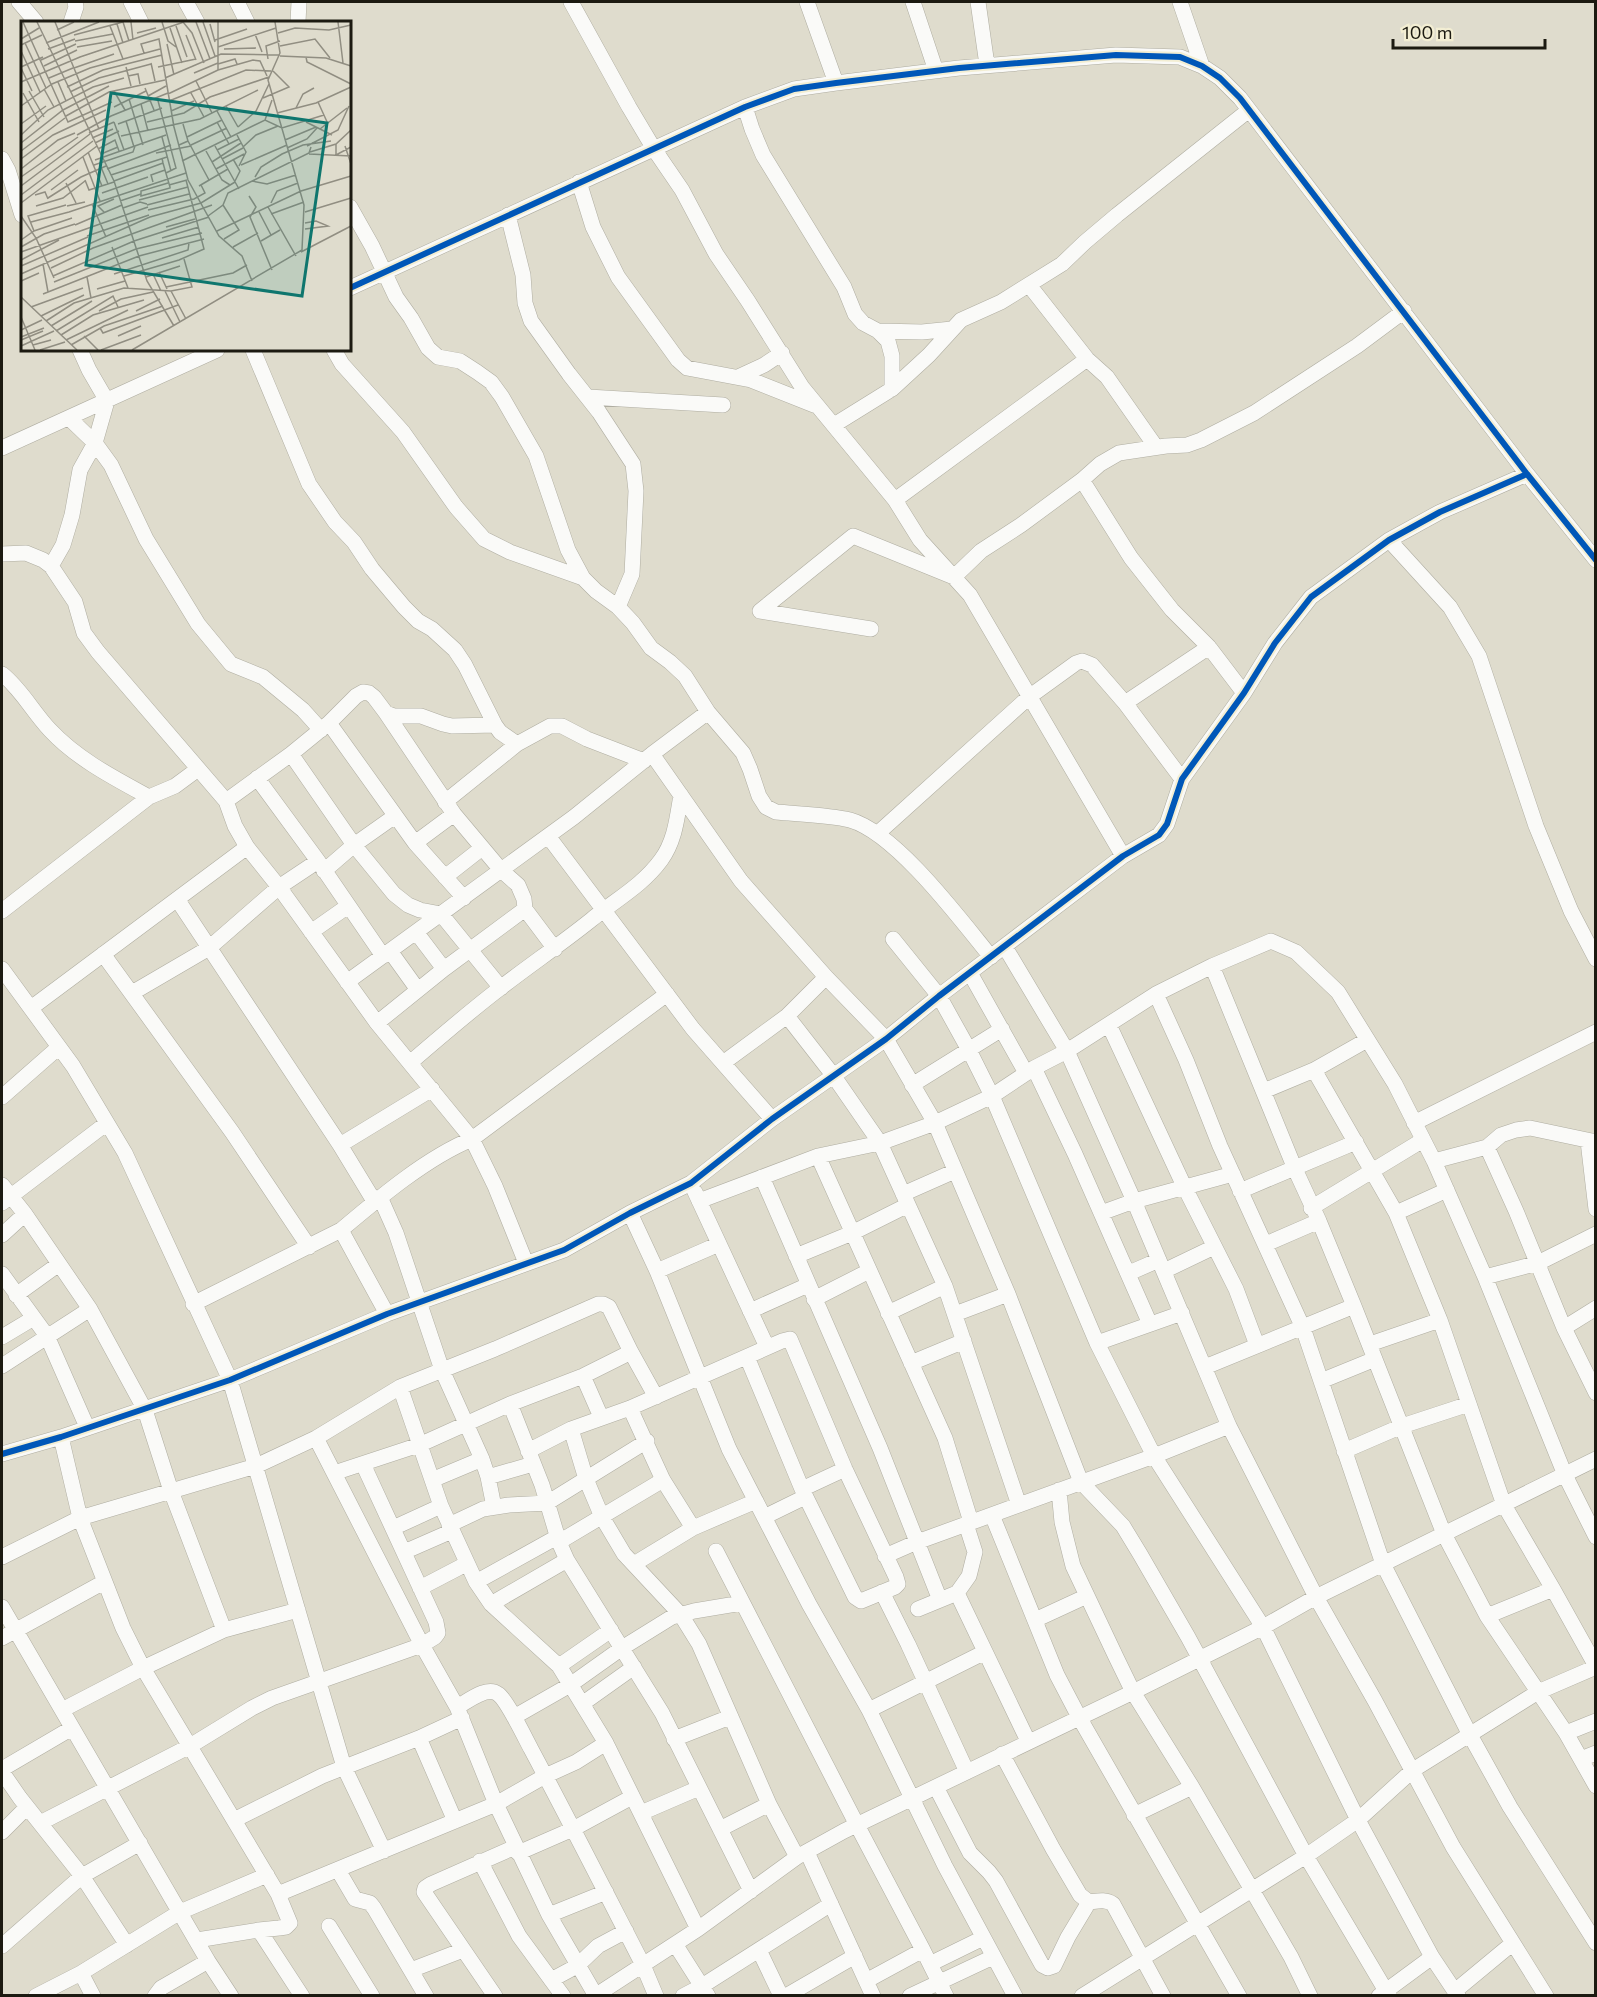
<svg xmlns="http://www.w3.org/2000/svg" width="1597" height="1997" viewBox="0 0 1597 1997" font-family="Commissioner,sans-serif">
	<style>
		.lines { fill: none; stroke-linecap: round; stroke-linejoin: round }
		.minor-casing { stroke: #afada1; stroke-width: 16 }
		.minor { stroke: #fafaf8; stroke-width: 15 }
		.cycleway-casing { stroke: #f3eed3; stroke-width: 10 }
		.cycleway { stroke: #0057b8; stroke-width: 6 }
		.inset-road { fill: none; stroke: #918e82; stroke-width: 1.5 }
		.view { fill: #0f766e; fill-opacity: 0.15; stroke: #0f766e; stroke-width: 3 }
		.inset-edge { fill: none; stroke: #1c1a11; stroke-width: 3 }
	</style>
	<rect width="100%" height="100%" fill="#dfdccd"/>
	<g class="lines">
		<defs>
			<path id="minor" d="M19,2L36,22
				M131,2L141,22
				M186,2L197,22
				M237,2L247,22
				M571,2L629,107L654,149L682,190L716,254L748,301L802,387L895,500L920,540L970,595L1123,856
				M807,2L836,83
				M913,2L936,71
				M978,2L987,65
				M1180,2L1202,66
				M71,22L76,7L75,2
				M298,22L299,2
				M745,107L752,129L763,155L844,287L855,314L863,323L878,331L888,341L892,356V389
				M2,159L8,170L22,215
				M579,182L593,227L618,277L678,360L687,368L751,380L814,405
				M350,207L372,246L396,297L411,318L428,348L438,357L460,361L477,372L491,382L502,397L536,456L568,550L583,578L596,591L618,607L633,623L651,648L670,662L685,676L708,712L743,753L750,769L759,796L766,807L776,812C798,814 830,815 850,820C896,833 960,919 991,957
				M508,215L523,275L525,303L531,321L569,374L599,412L633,464L636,491L632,574L618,607
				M1029,285L1087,359L1107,377L1156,447
				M350,288L745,107L794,89L836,83L959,68L1116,55L1180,57L1202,66L1220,78L1240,98L1527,474L1596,560
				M878,331L922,332L952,329
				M253,350L309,484L335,522L354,542L372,569L404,607L418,621L432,629L455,650L465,665L495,725
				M334,350L342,364L403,432L456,507L484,539L510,552L583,578
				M738,377L764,365L782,353
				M588,397L723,405
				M69,418L95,443L111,465L146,539L198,624L231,664L263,677L303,710L321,730
				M834,425L892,389L929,355L961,320L1001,302L1062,264L1085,242L1117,215L1249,110
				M2,448L217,350
				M1082,480L1131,558L1172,610L1209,647L1244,693
				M895,500L1087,359
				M1389,540L1450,607L1479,656L1536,826L1571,911L1596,959
				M2,554L26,553L43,560L51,566L75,602L84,633L98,652L226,801L235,826L247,847L279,887L377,1023L472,1139L495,1186L526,1263
				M51,566L63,545L72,515L80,470L95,443L107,401L89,370L80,350
				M760,611L853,536L954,577L981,551L1021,525L1082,480L1100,464L1119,453L1166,446L1187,445L1201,440L1254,413L1357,346L1404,311
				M760,611L871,629
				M2,674C21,689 33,712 50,730C77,759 114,778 149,797
				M1125,703L1209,647
				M386,713L394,716H421L443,724L452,726L495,725L500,732L517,744
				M329,723L415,843L464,898
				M291,754L354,845L394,894L408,905L420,910L441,914L501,988
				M652,754L741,881L826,977L886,1039L935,1123L1008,1294L1081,1482L1123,1526L1140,1554L1188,1637L1306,1856L1389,1996
				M257,778L318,861L383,956
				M226,801L291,754L329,723L356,696L363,692L369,693L374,697L386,713L454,814L501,870L518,885L524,899L525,909L555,949
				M445,802L517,744L550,726H562L587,739L644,761
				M877,834L1029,697L1076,663L1082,661L1092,665L1125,703L1182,779
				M548,836L693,1029L772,1119
				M415,843L454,814
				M324,871L354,845L395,816
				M445,877L482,848
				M177,899L340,1145L374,1201
				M2,911L149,797L175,786L198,769
				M311,932L348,906
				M416,932L444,969
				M893,939L939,996L969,1050L992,1096L1097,1343L1154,1456L1263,1627L1358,1820L1432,1957L1458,1996
				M1005,947L1067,1051L1134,1201L1229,1426L1316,1597L1375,1701L1453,1847L1546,1996
				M390,951L418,990
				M103,954L232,1132L309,1247
				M1212,966L1295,1169L1319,1221L1354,1306L1444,1534L1487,1616L1566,1733L1596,1786
				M2,969L73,1066L125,1153L230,1380L344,1767L384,1851
				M970,973L1026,1073
				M347,982L574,817L652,754L708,712
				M132,993L209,948L279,887L318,861
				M1156,994L1186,1060L1220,1146L1303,1328L1383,1564L1470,1735L1510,1807L1596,1943
				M31,1008L247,847
				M787,1016L826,977
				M377,1023L444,969L525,909
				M1109,1025L1184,1186L1236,1289L1257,1345
				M411,1062C440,1037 469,1012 499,989C530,965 561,944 591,920C615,900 642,886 661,860C675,841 677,818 681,795
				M723,1063L787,1016L833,1075L880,1143L945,1286L1019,1505
				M1034,1068L1075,1154L1150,1324
				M1314,1070L1367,1040
				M912,1085L1002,1029
				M1264,1091L1314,1070L1396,1213L1440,1320L1504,1505L1553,1589L1596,1666
				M2,1097L59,1047
				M1414,1123L1596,1032
				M1588,1141L1596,1209
				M340,1145L432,1089
				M1487,1147L1516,1211L1564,1328L1596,1393
				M818,1156L945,1438L971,1522
				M1434,1161L1487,1147L1501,1135L1516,1130L1530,1128L1596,1142
				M762,1177L880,1448L940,1600
				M2,1185L25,1214L90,1309L145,1410L171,1491L224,1630
				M1240,1191L1356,1142
				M695,1192L767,1347
				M903,1194L955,1171
				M380,1197L396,1233L442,1370L482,1459L488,1477L494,1507
				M699,1201L818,1156L880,1143L935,1123L992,1096L1034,1068L1067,1051L1156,994L1212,966L1271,941L1296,952L1338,992L1395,1084L1434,1161L1485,1277L1565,1475L1596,1537
				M2,1203L107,1123
				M1311,1208L1423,1140
				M630,1213L657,1271L729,1449L809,1604L869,1710L945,1866L1015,1996
				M1101,1213L1134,1201L1233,1174
				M1396,1213L1447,1190
				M341,1230C379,1198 426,1158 472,1139L667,994
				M2,1235L25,1214
				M1266,1244L1319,1221
				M796,1256L852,1233L908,1205
				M657,1271L719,1244
				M1164,1271L1214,1247
				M1129,1273L1159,1260
				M2,1274L47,1336L87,1427
				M1485,1277L1538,1263L1596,1234
				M16,1295L59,1264
				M814,1299L869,1271
				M193,1304L341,1230L387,1314
				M750,1311L808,1285
				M888,1313L945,1286
				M955,1314L1008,1294
				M1564,1328L1596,1308
				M2,1337L32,1319
				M1097,1343L1182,1313
				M1370,1344L1440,1320
				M911,1363L964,1341
				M2,1366L90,1309
				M1205,1367L1354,1306
				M583,1376L601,1417
				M1321,1381L1375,1359
				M400,1387L441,1506L476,1582L491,1604L559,1666L606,1743L698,1929
				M510,1404L542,1485L559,1542L567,1560L662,1713L751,1891
				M630,1408L663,1480L693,1528L756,1501
				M571,1429L586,1479L602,1517L624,1554L681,1615L699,1644L769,1804L797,1857
				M61,1437L80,1518L123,1628L143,1668L278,1894L290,1923L286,1927L279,1928L259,1930L197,1940
				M316,1438L422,1645L457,1707L496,1804L549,1915L596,1996
				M528,1451L571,1429L630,1408L782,1341L790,1339L845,1469L896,1577L898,1584L895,1587L861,1601L855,1597L802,1489L747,1357
				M1344,1451L1402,1426L1469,1404
				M2,1454L61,1437L230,1380L387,1314L564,1250L630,1213L691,1183L772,1119L886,1039L939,996L1123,856L1159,835L1167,824L1182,779L1244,693L1275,643L1311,597L1389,540L1440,512L1527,474
				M334,1473L419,1445L510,1404L583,1376L631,1352
				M488,1477L533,1464
				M432,1480L482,1459
				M802,1489L845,1469
				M1059,1490L1062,1522L1073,1566L1116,1657L1133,1692L1192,1787L1291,1957L1310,1996
				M992,1515L1057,1675L1079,1717L1239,1996
				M764,1517L805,1497
				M449,1525L483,1509L509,1505L547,1503L647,1441
				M393,1528L441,1506
				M559,1542L663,1480
				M716,1551L857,1825L923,1950
				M404,1552L452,1531
				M885,1556L917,1542L1154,1456L1229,1426
				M2,1557L80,1518L256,1466L316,1438L400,1387L495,1349L598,1304H603L609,1307L631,1352L656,1397
				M634,1564L693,1528
				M476,1582L557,1537
				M420,1588L466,1564
				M882,1592L908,1644L967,1772
				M957,1593L1028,1741
				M491,1604L567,1560
				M2,1607L208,1961L231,1996
				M918,1609L957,1593L969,1576L975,1552L966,1524
				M1487,1616L1553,1589
				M1035,1620L1087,1596
				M2,1638L104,1582
				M559,1666L611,1630
				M582,1704L634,1667
				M457,1707C467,1702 487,1685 498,1694C507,1700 525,1738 531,1749C569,1820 606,1893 643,1965L656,1996
				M62,1710L143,1668L224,1630L298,1610
				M869,1710L985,1652
				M514,1717L570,1685L622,1648L672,1617L694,1611L742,1603
				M1566,1733L1596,1721
				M419,1738L455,1821
				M674,1739L730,1717
				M1002,1754L1053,1849L1080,1895L1089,1902
				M1581,1759L1596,1753
				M2,1769L72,1728
				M2,1772L20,1798L82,1876L127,1945
				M936,1787L970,1853L989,1872L996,1881L1042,1965L1048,1968L1054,1966L1068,1937L1089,1902C1098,1901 1105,1899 1113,1904L1163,1996
				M641,1813L699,1788
				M1134,1815L1192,1787
				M234,1820L322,1776L419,1738L462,1718
				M40,1823L190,1746L252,1708L272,1698L422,1645L435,1637L438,1633L436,1622L363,1464
				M720,1829L769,1804
				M2,1832L27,1807
				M807,1852L873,1996
				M518,1853L573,1829L632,1797
				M480,1861L519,1936L563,1996
				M338,1870L355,1899L370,1903L374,1908L426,1996
				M278,1894L496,1804L545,1776L576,1762L606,1743
				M549,1915L606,1892
				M329,1926L372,1996
				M259,1930L302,1996
				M675,1944L708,1996
				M2,1946L82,1876L140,1843
				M759,1950L781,1996
				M930,1964L983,1938
				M411,1970L463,1950
				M81,1973L93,1996
				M551,1980L577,1966L598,1946L626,1931
				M866,1981L923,1950L946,1996
				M1455,1991L1513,1943
				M36,1996L81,1973L180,1912L267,1875
				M155,1996L161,1988L208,1961
				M495,1996L424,1892L425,1888L431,1884L515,1847
				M595,1996L698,1929L797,1857L844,1831L1133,1692L1263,1627L1316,1597L1596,1459
				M683,1996L702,1986L831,1904
				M786,1996L855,1956
				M910,1996L993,1957
				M1082,1996L1306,1856L1358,1820L1413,1770L1538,1692L1596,1667
				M1379,1996L1432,1957"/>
		</defs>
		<use href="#minor" class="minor-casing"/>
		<use href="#minor" class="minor"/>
		<defs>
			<path id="cycleway" d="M350,288L745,107L794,89L836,83L959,68L1116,55L1180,57L1202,66L1220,78L1240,98L1527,474L1596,560
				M2,1454L61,1437L230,1380L387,1314L564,1250L630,1213L691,1183L772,1119L886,1039L939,996L1123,856L1159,835L1167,824L1182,779L1244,693L1275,643L1311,597L1389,540L1440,512L1527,474"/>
		</defs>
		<use href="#cycleway" class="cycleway-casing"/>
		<use href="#cycleway" class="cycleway"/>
	</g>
	<g transform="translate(21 21)">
		<rect width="330" height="330" fill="#dfdccd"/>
		<path class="inset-road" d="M2,1L47,101L91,81M16,1L93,160L126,260L153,305M34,1L78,108M110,1L112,19M141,1L147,20L155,26M162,1L171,12L183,42M175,1L189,38M182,1L194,35M197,1V49M317,1L322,42M96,3L102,22M189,3L194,21M89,5L102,38M155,5L166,36M149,7L161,42M36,9L53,1M116,12L135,7M257,12L274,7L308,9L330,4M234,13L241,31M53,14L102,1L108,20M165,14L175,39M0,18L18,7M194,19L226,8M54,20L92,13M4,22L25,67M25,22L78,1M146,23L153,54M0,24L21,14M259,25L294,18L309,37M56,26L91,20M197,26L255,7M27,28L54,18M203,28L235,27M0,30L19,71M123,32L120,23L138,18L153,106L167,159L198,215L221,235L231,260M259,35L305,37L330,45M285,36L286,41L330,63M247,38L245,25L259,20M20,39L55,23M130,42L134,60M197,43L214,38L216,43M23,45L56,29M0,46L22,36M105,46L110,65M137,46L175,38M0,47L11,70M53,47L93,33M173,52L197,42M107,55L117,53L119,63M28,57L52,47M144,57L200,33L259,34M175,60L191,92M0,61L59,36L163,1M37,61L45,80M46,66L82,49L141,34M124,67L133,89M23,68L33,86M8,70L23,96M93,70L104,89M49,71L78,57L130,43M2,72L18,101M170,72L183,96M147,73L197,49L232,39L239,40L246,55M127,75L145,65M136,76L155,147L145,152M242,77L268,66L252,50M108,78L122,124M148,80L225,49L250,50M297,81L307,103M120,83L127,110M0,85L31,63L69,47L139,28M205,85L217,106M93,86L125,70M275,87L282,73L293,67M150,90L173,80M196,90L210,116M256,92L295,82L330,66M45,95L88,71L144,59M244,99L251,79M105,100L113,126M93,101L103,129M126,101L163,92L189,76L248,56M196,101L208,123M285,101L311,114M0,103L25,85M97,103L141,87M217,106L235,90L248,63M299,108L326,87M68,112L93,101M0,114L27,89L72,66L103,57M56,114L90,95L147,72M216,114L225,131L218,145M100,115L179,98L237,69M141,116L150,150M166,116L201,99M71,117L92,108M264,119L295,106M167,120L188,159M0,122L42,89L88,65M74,122L98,110M315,123V134L330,126M158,124L167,120L162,103M170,124L206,107M194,125L218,168M286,125L317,109L328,85M324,125L330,143M222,126L235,114L257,105M266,127L286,118L296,107M77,128L94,119L98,130M196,129L218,118M0,130L44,97M185,130L201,159L209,164M67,131L81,165M289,131L315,123L330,109M135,132L170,125M80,133L97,126M288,133L330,135M62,136L79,180M141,137L142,142L144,149L149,166V167L120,175V170L147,162M0,138L32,114L85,89M201,138L222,127M212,138L219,150L214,160M74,139L145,114M161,140L244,99L261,107L303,94M191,141L220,122M73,144L112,131L114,125M220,144L266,124M80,146L87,163M0,148L37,119L54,112M86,148L150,124M195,148L223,133M90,154L146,136M0,156L57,116M234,156L240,146L261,133L282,124L310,120M64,159L68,169L93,161M93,160L142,142M231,160L246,163L275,154M132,161L130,154L144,149M45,162L55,182M148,164L166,159M0,165L69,113M178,165L207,148M30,169L57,149M81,172L127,156M0,174L72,120M14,174L24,171L27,178M228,175L235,186L229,196L251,249M27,177L60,156L85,145M118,179L167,166M99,180L120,173M0,182L76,125M250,182L256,170L277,162M71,183L85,216M126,184L168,173M202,184L218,209L203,218M15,185L42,177L64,160M46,185L64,181M247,186L275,235M102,187L119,181L126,183M127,189L173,178L184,172L180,164M48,191L165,152M83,191L77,185L93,178M238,191L250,214M284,191L330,177M250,193L283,181M0,195L15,217L33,257M187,195L202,184L207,172L288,132L290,126M10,201L48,191M54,204L101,184M145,206L174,198M284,208L307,205L295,200L284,202M13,210L7,195L45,184M196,210L280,170L330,155M66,215L128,194M141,217L178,206M0,219L13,210L51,197M240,220L259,209M0,226L23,213L54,203M91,226L107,267M212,226L237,212M0,231L127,186M280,231L330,205M0,239L38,219M22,243L27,271M0,245L67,216M30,247L72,227L191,184M138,251L146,268M0,253L129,196L180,182L214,161M93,253L167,229L168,222M132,253L140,270M32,255L113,220L188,196M103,255L158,239L183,228L165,159M66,256L70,277M125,256L159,245M0,260L18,252M33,261L115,228L181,212M145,266L212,252L226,244M76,268L104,260M144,270L159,301M150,270L165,298M22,273L118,235L183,218M0,276L56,329M10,286L62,267M78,290L100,278L132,271M115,290L139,278M20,295L63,274M0,296L14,329M25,300L53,282L103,267L150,270L171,266L163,238M30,305L71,280M79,307L82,312L157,284M0,309L21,299M35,310L92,275L97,286M40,314L72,294L123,279M63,315L77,329M97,315L120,305M0,316L23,307M0,319L22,310M45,319L107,289M12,324L30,319M50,324L83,305L142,285M0,325L33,310M19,329L44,321M80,329L120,314M111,329L281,229L283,184L247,59L259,32L254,1"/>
		<path class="view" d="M90,72L306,102L281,275L65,244Z"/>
		<rect width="330" height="330" class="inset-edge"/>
	</g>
	<rect width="1597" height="1997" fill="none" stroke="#1c1a11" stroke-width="6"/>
	<path d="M1393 39v9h152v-9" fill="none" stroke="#1c1a11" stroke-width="3"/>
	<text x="1402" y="39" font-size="18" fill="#1c1a11" stroke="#f3eed3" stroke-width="4.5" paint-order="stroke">100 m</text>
</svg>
